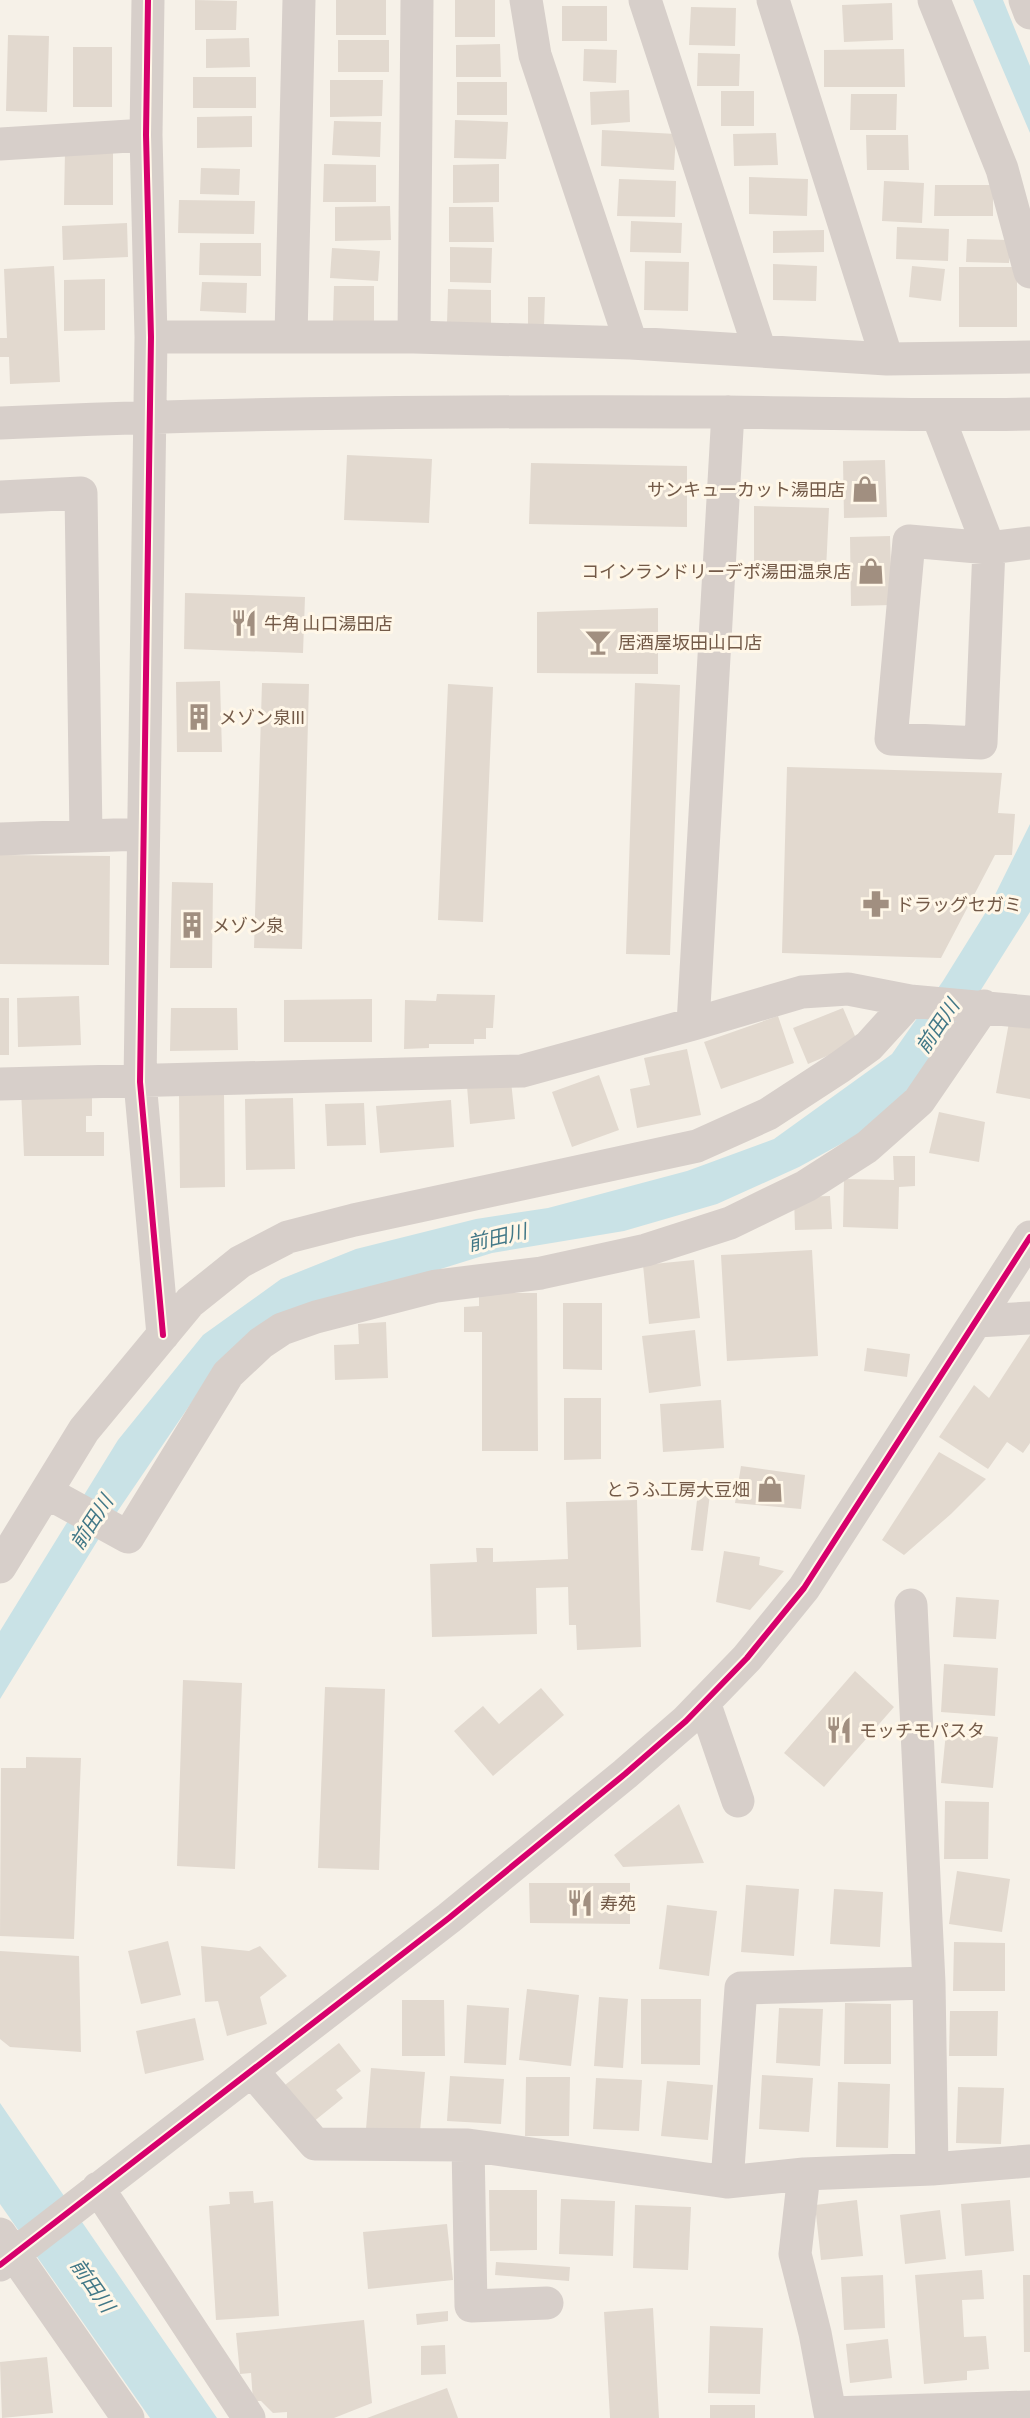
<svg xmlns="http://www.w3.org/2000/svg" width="1030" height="2418" viewBox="0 0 1030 2418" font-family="'Asap Condensed','Noto Sans JP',sans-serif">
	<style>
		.water { fill: #c9e2e6 }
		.building { fill: #e2d9cf }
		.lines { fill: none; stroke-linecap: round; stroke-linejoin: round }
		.minor { stroke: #d7cfca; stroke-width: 33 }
		.cycleway-casing { stroke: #fff7e8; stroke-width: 10 }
		.cycleway { stroke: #d6006c; stroke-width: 6 }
		.labels { text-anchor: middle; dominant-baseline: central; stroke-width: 6; stroke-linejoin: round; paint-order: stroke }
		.poi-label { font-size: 18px; fill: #735a48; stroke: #fff7e8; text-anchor: start }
		.water-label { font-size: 20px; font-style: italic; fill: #427887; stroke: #fff7e8 }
	</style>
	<rect width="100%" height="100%" fill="#f6f1e8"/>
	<path class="water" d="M973,0H1003L1030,66V133Z
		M1030,824V912L938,1058L879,1123L799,1167L717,1204L624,1231L492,1253L264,1324L215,1368L98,1540L0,1699V1631L118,1440L203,1335L281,1279L356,1249L476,1219L548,1208L687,1171L774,1139L892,1054L943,981L989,907Z
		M0,2103L217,2418H150L0,2204Z"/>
	<path class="building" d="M195,0L237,1L236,30H195Z
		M336,0H386V35H336Z
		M455,0H495V37H455Z
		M892,3L893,40L844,42L842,5Z
		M562,6H607V41H562Z
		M691,7L736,8L735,46L689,45Z
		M8,35L49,36L47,112L6,111Z
		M249,38L250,67L206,68V39Z
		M338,40H389V72H338Z
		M500,44L501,77H456V45Z
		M73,47H112V107H73Z
		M584,49L617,50L616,83L583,81Z
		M904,49L905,87H824V50Z
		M698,53L740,54L739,86H697Z
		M193,77H256V108H193Z
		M330,80H383L382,116L330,117Z
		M457,82H507V115H457Z
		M629,90L630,122L591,125L590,92Z
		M721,91H754V126H721Z
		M851,94H897L896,130H850Z
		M252,116V147L197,148V117Z
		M455,120L508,122L506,159L454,158Z
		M334,121L381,122L380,157L332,155Z
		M602,130L676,134L674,170L601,166Z
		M776,133L778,165L734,166L733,134Z
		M866,135H908L909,170H867Z
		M65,151H113V205H64Z
		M324,164L376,165V202H323Z
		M499,164V202L453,203V165Z
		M201,168L240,169L239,195L200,194Z
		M749,177L808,179L807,216L749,214Z
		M619,179L676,181L675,217L617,216Z
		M884,181L924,183L922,223L882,221Z
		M935,185H993V216H934Z
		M179,200L255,201L254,234L178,233Z
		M390,206L391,240L335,241V207Z
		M449,207H493L494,242H449Z
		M631,221L682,223L681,253L630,252Z
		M127,223L128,257L63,260L62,226Z
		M897,227L949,229L948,261L896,259Z
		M824,230V252L773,253V231Z
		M967,239L1010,240L1009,263L966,262Z
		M200,243H261V276L199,275Z
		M450,247L492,248L491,283L450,282Z
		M332,248L380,251L378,281L330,278Z
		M645,261L689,262L688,311L644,310Z
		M773,264L817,266L816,301L773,300Z
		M54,266L60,382L10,384L9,357H0V338H7L4,269Z
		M912,266L945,269L941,301L909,297Z
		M959,267H1017V327H959Z
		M105,279V330L64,331V280Z
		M202,282L247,283L246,313L200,311Z
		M334,286H374V323H333Z
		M448,289L491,290V324L447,323Z
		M528,297H545L544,326H528Z
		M347,455L432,459L429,523L344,520Z
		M885,460L887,517L844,518L843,461Z
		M531,463L687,466V527L529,524Z
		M754,506L829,508L826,570L754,571Z
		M890,536L892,605L851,606L850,537Z
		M185,593L305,597L303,653L184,649Z
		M658,608V674L537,673V612Z
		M220,681L222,752H177L176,682Z
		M262,683L309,684L302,949L254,948Z
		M635,683L680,685L670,955L626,954Z
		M448,684L493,687L483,922L438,920Z
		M787,767L1002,773L998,813L1015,814L1012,855H995L941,958L782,953Z
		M0,855L110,856L109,965L0,964Z
		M172,882L213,883L212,968H170Z
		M437,994L495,995L493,1028H486V1039H474V1044H429V1048L404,1049L405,1000L436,1001Z
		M79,996L81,1045L18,1047L17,998Z
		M0,998H9V1055H0Z
		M372,999V1042H284V1000Z
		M171,1008H237L238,1050L170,1051Z
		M843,1008L858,1043L808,1064L793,1028Z
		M778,1016L794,1063L721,1089L704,1042Z
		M1010,1017L1030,1019V1099L996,1093Z
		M687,1049L701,1115L637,1128L630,1089L650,1085L644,1058Z
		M599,1075L619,1130L572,1147L552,1092Z
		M511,1081L515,1119L470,1124L467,1086Z
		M21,1089L92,1098V1116H86V1132H104V1156H24Z
		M224,1094L225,1187L180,1188L179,1095Z
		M293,1098L295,1169L246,1170L245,1099Z
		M451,1100L454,1147L380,1153L376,1106Z
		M364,1103L366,1145L327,1146L325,1104Z
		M939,1112L985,1122L979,1162L929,1153Z
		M893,1156H915V1186L899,1187L898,1229L843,1227L844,1179L894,1180Z
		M830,1196L832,1229L795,1230L794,1197Z
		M812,1250L818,1356L727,1361L721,1255Z
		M694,1260L700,1318L649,1324L643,1265Z
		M479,1293H537L538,1451H482V1332H464V1307L479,1306Z
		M563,1303H602V1370L563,1369Z
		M386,1322L388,1378L335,1380L334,1345L359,1344L358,1324Z
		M695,1330L701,1386L649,1393L642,1336Z
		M1030,1335V1443L1023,1453L1007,1442L988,1469L939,1437L974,1385L989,1398Z
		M867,1348L910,1354L907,1377L864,1371Z
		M564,1398H601V1459L564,1460Z
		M721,1400L724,1448L663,1452L660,1404Z
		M939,1452L986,1479L951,1514L904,1555L882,1540Z
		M741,1466L805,1475L801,1509L735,1503Z
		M698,1492L710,1494L703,1551L691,1550Z
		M637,1500L641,1647L577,1650L576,1625H569L568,1587L536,1588L537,1634L432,1637L430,1564L477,1562L476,1548H493V1562L568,1559L566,1502Z
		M724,1551L760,1557L759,1565L784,1571L750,1610L716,1602Z
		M956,1597L999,1600L996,1639L953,1637Z
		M944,1664L998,1668L995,1716L941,1712Z
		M855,1671L894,1707L824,1787L784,1753Z
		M183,1680L242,1683L235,1869L177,1866Z
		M325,1687L385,1689L379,1870L318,1868Z
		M541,1688L564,1715L493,1776L454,1731L483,1706L499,1724Z
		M946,1732L998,1737L993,1788L941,1783Z
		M26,1757L81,1758L74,1939L0,1936L1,1768H26Z
		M945,1801L989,1802L988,1859H944Z
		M679,1804L704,1863L623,1867L614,1855Z
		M957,1871L1010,1879L1002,1932L949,1924Z
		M529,1883H630V1924L530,1923Z
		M746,1885L799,1889L794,1956L741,1952Z
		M834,1889L883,1892L880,1947L830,1944Z
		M667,1905L717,1911L709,1976L659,1969Z
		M168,1941L181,1995L141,2004L128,1951Z
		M954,1942L1005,1943V1991H953Z
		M201,1946L249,1951L260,1946L287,1976L260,1997L267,2024L227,2036L218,2001L205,2002Z
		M0,1951L79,1956L81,2052L10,2047L0,2039Z
		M527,1989L579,1995L571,2066L519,2060Z
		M599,1997L628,1999L623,2068L594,2066Z
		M641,1999H701L700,2065L641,2064Z
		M402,2000H444L445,2056H402Z
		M845,2003L891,2004V2064H844Z
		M467,2005L509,2008L506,2065L464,2063Z
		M779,2008L823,2009L820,2066L776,2063Z
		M950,2011H998L997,2056H949Z
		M195,2018L204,2060L145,2074L136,2031Z
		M339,2043L361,2071L336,2090L343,2098L313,2122L285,2085Z
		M371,2068L425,2072L420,2132L366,2129Z
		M762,2075L813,2078L809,2132L759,2129Z
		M450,2076L504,2079L501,2124L447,2121Z
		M526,2077H570L569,2136H525Z
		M596,2078L642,2080L639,2131L593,2129Z
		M667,2081L713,2085L708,2140L661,2136Z
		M838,2082L890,2084L888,2148L836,2147Z
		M958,2087L1004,2088L1001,2144L956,2143Z
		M489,2190H537V2250L490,2251Z
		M253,2191L254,2203L273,2201L279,2316L216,2320L209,2206L230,2204L229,2192Z
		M561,2199L615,2201L613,2256L559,2254Z
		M857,2200L863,2256L821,2260L815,2205Z
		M1010,2200L1014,2251L965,2256L961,2204Z
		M635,2205L691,2207L688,2270L633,2268Z
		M940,2210L946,2259L905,2264L900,2215Z
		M447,2224L453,2280L368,2289L363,2232Z
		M496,2262L570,2267L569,2281L495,2275Z
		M982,2270L984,2299L962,2300L964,2337L986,2336L989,2369L967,2371V2380L924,2384L915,2275Z
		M883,2275L885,2328L844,2330L841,2277Z
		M1023,2275H1030V2352H1024Z
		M653,2308L659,2418H610L604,2312Z
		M448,2311V2321L417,2325L416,2314Z
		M364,2320L372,2403L334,2418H287V2412L273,2413L261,2401H253L251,2373L240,2374L236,2333Z
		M710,2326L763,2328L760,2394L708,2393Z
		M888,2339L892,2378L850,2383L846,2344Z
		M445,2345L446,2374L421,2375V2346Z
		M47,2357L53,2413L2,2418L0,2362Z
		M447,2388L458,2418H367Z
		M710,2405H755V2418H710Z"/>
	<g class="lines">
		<path class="minor" d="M148,0L146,135L151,337L140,1082L163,1335
			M526,0L535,55L631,343
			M645,0L760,351
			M773,0L887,359
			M934,0L1002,169L1030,272
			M1025,0L1030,13
			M0,144L146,135
			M291,336L299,0
			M151,337H414L631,343L887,359L1030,357
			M414,337L417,0
			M938,416L989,548L981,743L891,739L909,541L989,548L1030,543
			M0,423C241,412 483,411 725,412C826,413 928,416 1030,414
			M0,497L81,493L86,836
			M0,839L143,834
			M693,1024L728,412
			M0,1084L522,1071L693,1024L802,992L848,989L910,1001L1030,1012
			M977,1321L1030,1318
			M46,1492L128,1537L228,1374L261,1343L282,1329L316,1317L436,1286L541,1273L646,1250L730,1223L806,1186L867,1147L919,1101L984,1006
			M0,1567L84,1430L190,1302L240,1262L288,1237L354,1220L697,1146L768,1114L840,1067L869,1046L910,1001
			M911,1605L929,1983L932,2169
			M704,1702L738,1801
			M253,2072L315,2144L468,2145L727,2182L804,2174L932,2169L1030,2161
			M468,2145L471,2306L547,2303
			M804,2174L795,2254L815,2333L830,2413L1030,2407
			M727,2182L741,1988L929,1983
			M98,2188L249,2418
			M0,2234L128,2418
			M0,2265L449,1918L625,1774L686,1721L747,1658L804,1588L1030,1237"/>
		<defs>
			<path id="cycleway" d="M148,0L146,135L151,337L140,1082L163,1335
				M0,2265L449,1918L625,1774L686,1721L747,1658L804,1588L1030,1237"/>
		</defs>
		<use href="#cycleway" class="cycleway-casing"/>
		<use href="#cycleway" class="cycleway"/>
	</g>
	<defs>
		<symbol id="shop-bare" viewBox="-9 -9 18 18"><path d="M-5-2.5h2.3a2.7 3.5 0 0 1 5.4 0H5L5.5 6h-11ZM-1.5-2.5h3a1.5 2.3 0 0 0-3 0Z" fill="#a18f80" stroke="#fff7e8" stroke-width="2.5" paint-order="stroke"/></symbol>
		<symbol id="restaurant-bare" viewBox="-9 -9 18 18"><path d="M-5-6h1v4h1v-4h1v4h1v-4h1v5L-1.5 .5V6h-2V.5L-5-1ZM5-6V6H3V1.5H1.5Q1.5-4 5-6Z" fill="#a18f80" stroke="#fff7e8" stroke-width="2.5" paint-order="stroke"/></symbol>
		<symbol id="bar-bare" viewBox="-9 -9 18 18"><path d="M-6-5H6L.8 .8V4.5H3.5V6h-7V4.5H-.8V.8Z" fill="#a18f80" stroke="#fff7e8" stroke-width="2.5" paint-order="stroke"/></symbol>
		<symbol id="building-bare" viewBox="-9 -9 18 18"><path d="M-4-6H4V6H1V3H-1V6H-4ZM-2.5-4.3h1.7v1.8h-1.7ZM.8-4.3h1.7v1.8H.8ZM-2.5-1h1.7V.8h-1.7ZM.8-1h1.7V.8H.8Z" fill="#a18f80" stroke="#fff7e8" stroke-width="2.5" paint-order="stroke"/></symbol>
		<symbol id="pharmacy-bare" viewBox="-9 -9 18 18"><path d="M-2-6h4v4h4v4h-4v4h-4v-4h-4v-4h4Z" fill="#a18f80" stroke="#fff7e8" stroke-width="2.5" paint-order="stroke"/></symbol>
	</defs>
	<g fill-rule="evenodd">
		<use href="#shop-bare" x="846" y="470" width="38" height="38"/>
		<use href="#shop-bare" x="852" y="552" width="38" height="38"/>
		<use href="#restaurant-bare" x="225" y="604" width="38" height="38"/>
		<use href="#bar-bare" x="579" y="623" width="38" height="38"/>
		<use href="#building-bare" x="180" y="698" width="38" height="38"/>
		<use href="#pharmacy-bare" x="857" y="885" width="38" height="38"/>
		<use href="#building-bare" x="173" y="906" width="38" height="38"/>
		<use href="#shop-bare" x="751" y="1470" width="38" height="38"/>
		<use href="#restaurant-bare" x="820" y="1711" width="38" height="38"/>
		<use href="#restaurant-bare" x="561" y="1884" width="38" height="38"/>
	</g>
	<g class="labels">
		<g class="poi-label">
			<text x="845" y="489" text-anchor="end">サンキューカット湯田店</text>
			<text x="851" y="571" text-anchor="end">コインランドリーデポ湯田温泉店</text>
			<text x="264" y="623">牛角 山口湯田店</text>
			<text x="618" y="642">居酒屋坂田山口店</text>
			<text x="219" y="717">メゾン泉III</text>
			<text x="896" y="904">ドラッグセガミ</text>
			<text x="212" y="925">メゾン泉</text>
			<text x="750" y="1489" text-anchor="end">とうふ工房大豆畑</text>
			<text x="859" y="1730">モッチモパスタ</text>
			<text x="600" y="1903">寿苑</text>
		</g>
		<g class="water-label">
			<text transform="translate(937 1026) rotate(-56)">前田川</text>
			<text transform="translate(497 1237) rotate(-13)">前田川</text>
			<text transform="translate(91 1522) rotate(-57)">前田川</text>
			<text transform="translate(93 2285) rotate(55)">前田川</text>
		</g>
	</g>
</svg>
